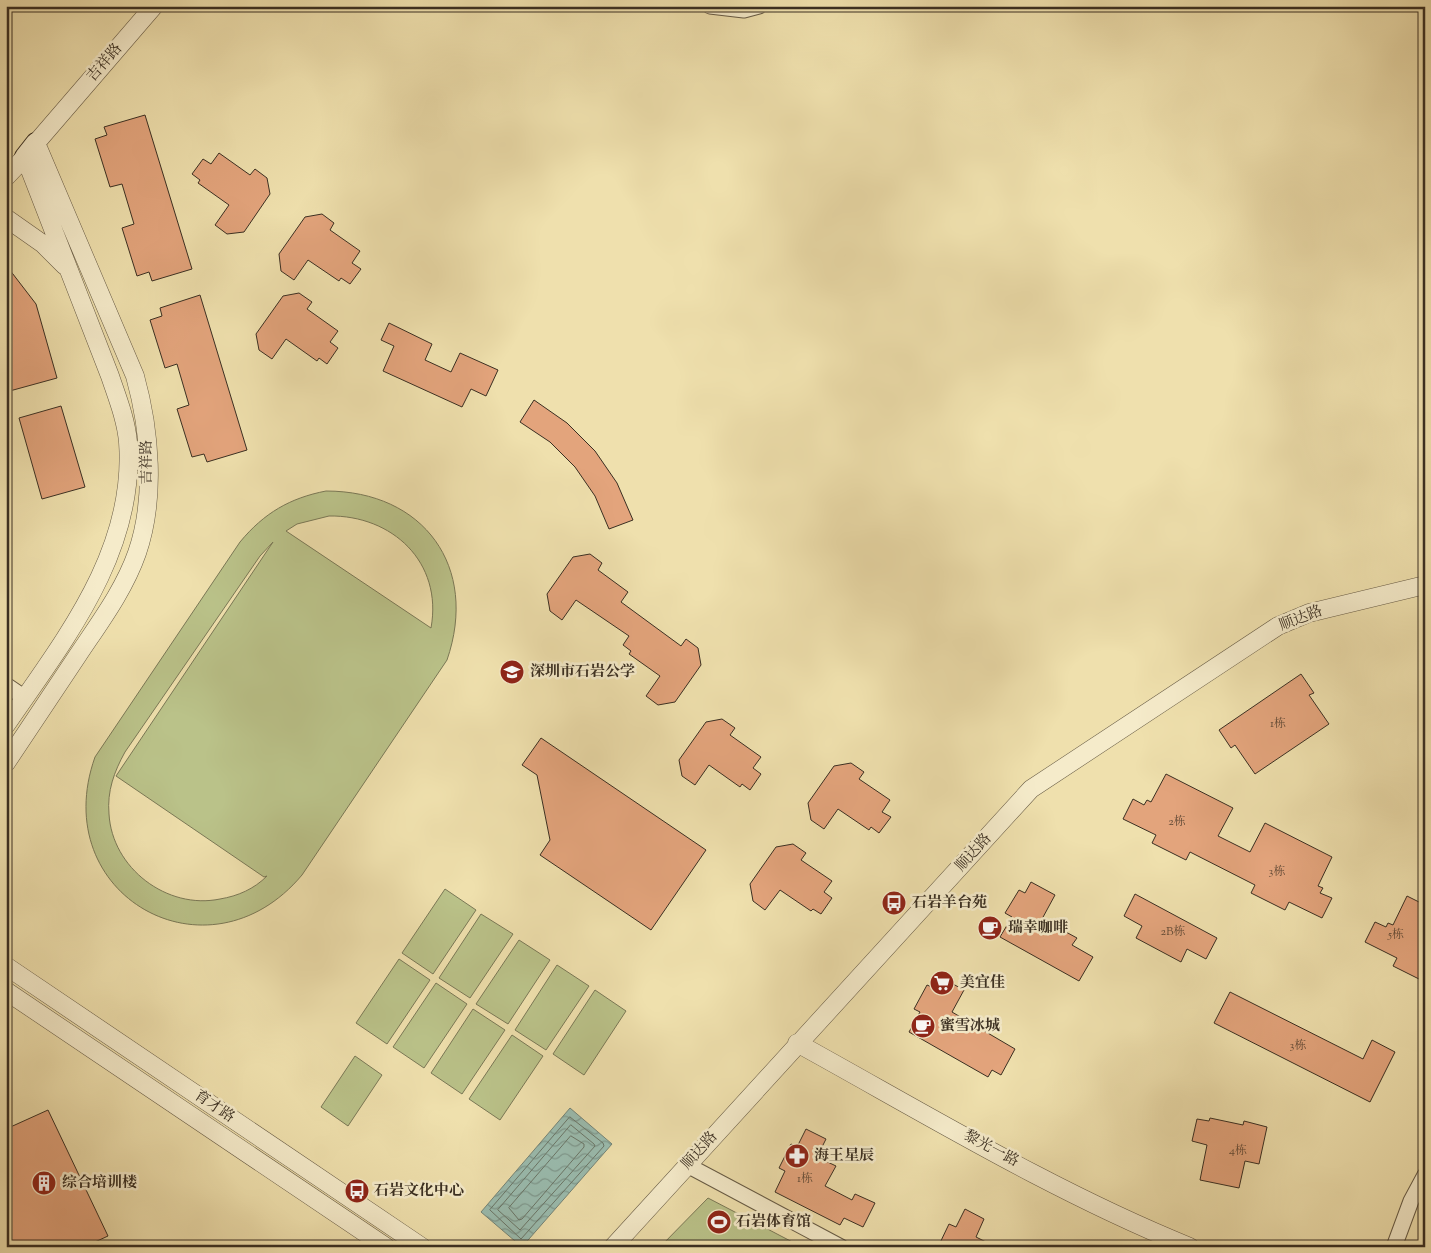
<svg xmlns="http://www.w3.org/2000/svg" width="1431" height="1253" viewBox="0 0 1431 1253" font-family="'Sorts Mill Goudy','Noto Serif SC',serif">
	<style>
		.park { fill: #bac289; stroke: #7a7856; fill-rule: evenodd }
		.water { fill: url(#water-waves); stroke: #748477 }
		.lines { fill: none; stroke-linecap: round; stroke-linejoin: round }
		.shore { stroke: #6a7668; stroke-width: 1 }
		.building { fill: #e3a47c; stroke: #3a2f22 }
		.minor-casing { stroke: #675b45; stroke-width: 17 }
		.tertiary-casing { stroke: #675b45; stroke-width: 19 }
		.secondary-casing { stroke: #3a2f22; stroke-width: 22 }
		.minor { stroke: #f5ebca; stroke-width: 15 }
		.tertiary { stroke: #f5ebca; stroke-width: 18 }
		.secondary { stroke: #f5ebca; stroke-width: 20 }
		.labels { text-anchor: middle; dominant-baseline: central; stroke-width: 5; stroke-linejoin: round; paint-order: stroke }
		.number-label { font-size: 12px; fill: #644c38 }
		.street-label { font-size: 15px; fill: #3a2f22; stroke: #f5ebca }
		.poi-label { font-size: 15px; font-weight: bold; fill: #3a2f22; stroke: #f5ebca; text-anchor: start }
	</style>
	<defs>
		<pattern id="water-waves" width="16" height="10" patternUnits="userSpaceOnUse" patternTransform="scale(1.25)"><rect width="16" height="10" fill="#9abcaf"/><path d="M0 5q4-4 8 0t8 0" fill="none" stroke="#7f998e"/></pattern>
	</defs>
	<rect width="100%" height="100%" fill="#efe0ad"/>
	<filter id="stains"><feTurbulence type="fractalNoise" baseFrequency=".004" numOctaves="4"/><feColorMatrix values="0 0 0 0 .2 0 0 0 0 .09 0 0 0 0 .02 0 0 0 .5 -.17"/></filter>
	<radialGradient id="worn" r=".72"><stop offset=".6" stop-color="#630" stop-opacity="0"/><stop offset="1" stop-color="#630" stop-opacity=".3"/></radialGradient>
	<path class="park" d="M326,491C424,491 479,567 447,660L302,875C208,987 46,895 95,757L240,542C264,513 290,498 326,491ZM329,516C392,515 443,562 431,628L286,531L297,524ZM273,542L116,776L264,877L267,876C254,889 238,896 220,899C167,910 112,868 109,814C107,791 114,772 125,752L260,556Z
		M445,889L476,910L433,974L402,953Z
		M481,914L513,934L470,998L439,978Z
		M519,940L550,960L508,1024L476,1004Z
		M399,959L430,980L387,1044L356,1023Z
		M557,965L589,986L546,1050L515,1030Z
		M436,983L467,1004L424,1068L393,1047Z
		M595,990L626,1011L584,1075L553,1054Z
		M473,1009L505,1030L462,1094L431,1073Z
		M512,1035L543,1056L500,1120L469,1099Z
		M355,1056L382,1075L348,1126L321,1107Z
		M708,1198L802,1247H660Z"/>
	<path class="water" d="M570,1108L612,1144L522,1247L481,1212Z"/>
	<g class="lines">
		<path class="shore" d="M570,1117L603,1143L604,1146L521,1239L490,1210Z
			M571,1125L594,1144L595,1146L520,1230L498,1210Z
			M571,1136L584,1144V1147L522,1219L519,1220L509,1208Z"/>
	</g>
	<path class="building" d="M145,115L192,269L152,281L149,272L137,276L122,228L134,224L122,184L110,187L95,139L107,135L104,127Z
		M219,153L250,175L255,169L267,178L270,194L244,232L227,234L215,225L229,205L198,183L200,180L192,174L203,159L211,164Z
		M322,214L334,223L330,230L360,251L352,263L361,269L350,284L341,278L339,281L308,260L294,280L281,271L279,254L305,217Z
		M6,265L36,304L57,378L6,392Z
		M299,293L312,302L307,309L338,331L330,342L338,348L327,364L319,358L317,361L286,339L272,359L259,350L256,334L283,296Z
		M200,295L247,450L207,462L204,454L192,457L177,409L189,405L177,364L165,368L150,320L162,316L160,308Z
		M389,323L432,344L425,360L451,372L460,353L498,370L486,396L471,389L462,407L383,371L394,346L381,340Z
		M534,400L567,423L595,451L617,483L633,520L609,529L595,496L575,467L550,442L520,422Z
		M61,406L85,487L42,499L19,418Z
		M590,554L602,563L598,570L628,592L621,602L681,646L686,639L698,648L701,665L675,702L658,705L646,696L660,676L629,654L631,651L623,645L629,636L576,600L562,620L550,611L547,594L573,557Z
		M1301,674L1314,693L1309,695L1329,724L1255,774L1235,745L1231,748L1219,730Z
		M722,719L735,728L730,735L761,757L753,768L761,774L750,790L742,784L740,787L709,765L695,785L682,776L679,760L706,722Z
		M541,738L706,850L651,930L540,855L550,840L537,775L522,765Z
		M851,763L864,772L859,779L890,800L882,812L891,817L879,833L871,827L869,830L838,809L824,829L811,820L808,803L834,766Z
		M1166,774L1233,808L1218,836L1250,852L1265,823L1332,857L1318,886L1323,888L1320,893L1332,898L1322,918L1289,902L1285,910L1251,893L1255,885L1190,852L1186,860L1152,843L1156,835L1123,819L1133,799L1144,805L1147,800L1151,802Z
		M793,844L806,853L801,860L832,881L824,892L832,898L821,914L813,909L811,911L780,890L765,910L753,901L750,884L776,847Z
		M1031,882L1055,895L1042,919L1077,938L1072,945L1093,957L1079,981L1000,937L1012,917L1005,913L1019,890L1025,893Z
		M1135,894L1217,938L1206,959L1187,949L1181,962L1136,938L1142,926L1124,916Z
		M1407,896L1425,905V982L1393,966L1397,958L1365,942L1375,922L1386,927L1388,923L1393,925Z
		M940,977L964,990L952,1012L1015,1049L1001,1075L992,1070L988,1077L909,1032L920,1012L914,1009L927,985L934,988Z
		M1230,992L1363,1059L1372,1040L1395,1052L1370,1102L1214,1023Z
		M48,1110L108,1236L84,1247H6V1129Z
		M1210,1118L1243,1125L1244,1121L1267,1127L1259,1164L1245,1161L1239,1188L1200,1180L1207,1145L1192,1141L1197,1119L1209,1121Z
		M806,1129L826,1139L817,1157L836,1166L825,1186L852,1200L855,1194L875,1203L863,1227L844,1218L840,1225L775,1192L785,1171L779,1168L791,1144L797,1147Z
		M965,1209L984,1219L976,1237L996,1247H938L949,1224L956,1227Z"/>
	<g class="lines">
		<defs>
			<path id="minor" d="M710,6L744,10L759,6
				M6,685L25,698
				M687,1165L841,1247
				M1394,1247L1411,1201L1425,1175"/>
			<path id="tertiary" d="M6,177L25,157L110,376C117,397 126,419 128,442C136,552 64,640 6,725
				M6,218L43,244L65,266
				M6,763C30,727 54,691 78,655C100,622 124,590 137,553C156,498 150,430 135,376L36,143L154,6
				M6,966L422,1247
				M6,991L386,1247
				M797,1043C926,1114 1054,1192 1190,1247
				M613,1247L1031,789L1278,626L1309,613L1425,585"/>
			<path id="secondary" d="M25,157L36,143"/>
		</defs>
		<use href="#minor" class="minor-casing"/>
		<use href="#tertiary" class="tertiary-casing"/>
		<use href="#secondary" class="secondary-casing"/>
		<use href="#minor" class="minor"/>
		<use href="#tertiary" class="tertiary"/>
		<use href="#secondary" class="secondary"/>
	</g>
	<defs>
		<symbol id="school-disc" viewBox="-11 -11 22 22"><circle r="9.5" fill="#8f2418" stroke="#f5ebca"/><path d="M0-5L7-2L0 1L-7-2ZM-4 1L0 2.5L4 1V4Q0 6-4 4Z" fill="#fff"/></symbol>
		<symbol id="bus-disc" viewBox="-11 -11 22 22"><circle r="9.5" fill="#8f2418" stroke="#f5ebca"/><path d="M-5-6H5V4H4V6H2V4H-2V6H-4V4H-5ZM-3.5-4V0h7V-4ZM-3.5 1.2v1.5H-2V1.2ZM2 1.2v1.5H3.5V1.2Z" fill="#fff"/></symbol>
		<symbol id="cafe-disc" viewBox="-11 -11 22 22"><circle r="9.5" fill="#8f2418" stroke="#f5ebca"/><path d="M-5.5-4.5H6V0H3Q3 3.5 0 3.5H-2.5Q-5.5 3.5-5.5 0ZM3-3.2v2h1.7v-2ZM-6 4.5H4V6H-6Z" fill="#fff"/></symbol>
		<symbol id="supermarket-disc" viewBox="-11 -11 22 22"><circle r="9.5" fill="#8f2418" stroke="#f5ebca"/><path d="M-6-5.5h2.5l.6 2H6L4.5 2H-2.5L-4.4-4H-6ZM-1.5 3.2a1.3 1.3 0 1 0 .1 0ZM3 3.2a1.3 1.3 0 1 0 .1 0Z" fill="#fff"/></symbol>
		<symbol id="pharmacy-disc" viewBox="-11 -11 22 22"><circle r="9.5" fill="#8f2418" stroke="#f5ebca"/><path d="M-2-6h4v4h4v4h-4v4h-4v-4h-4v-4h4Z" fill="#fff"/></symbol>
		<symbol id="building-disc" viewBox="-11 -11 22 22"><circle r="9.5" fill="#8f2418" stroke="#f5ebca"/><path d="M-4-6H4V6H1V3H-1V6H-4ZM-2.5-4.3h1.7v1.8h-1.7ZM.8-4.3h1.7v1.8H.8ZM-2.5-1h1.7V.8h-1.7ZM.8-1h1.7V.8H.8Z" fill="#fff"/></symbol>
		<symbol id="stadium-disc" viewBox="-11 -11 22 22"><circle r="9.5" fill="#8f2418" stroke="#f5ebca"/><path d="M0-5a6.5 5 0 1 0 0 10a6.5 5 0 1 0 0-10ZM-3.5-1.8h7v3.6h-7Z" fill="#fff"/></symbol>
	</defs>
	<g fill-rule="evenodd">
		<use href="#school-disc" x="498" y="658" width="28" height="28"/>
		<use href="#bus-disc" x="880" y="889" width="28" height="28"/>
		<use href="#cafe-disc" x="976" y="914" width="28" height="28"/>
		<use href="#supermarket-disc" x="928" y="969" width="28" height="28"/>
		<use href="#cafe-disc" x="909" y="1012" width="28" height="28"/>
		<use href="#pharmacy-disc" x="783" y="1142" width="28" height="28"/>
		<use href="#building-disc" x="30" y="1169" width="28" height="28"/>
		<use href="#bus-disc" x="343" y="1177" width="28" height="28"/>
		<use href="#stadium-disc" x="705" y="1208" width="28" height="28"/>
	</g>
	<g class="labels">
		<g class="number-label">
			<text x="1278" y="724">1栋</text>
			<text x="1177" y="822">2栋</text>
			<text x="1277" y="872">3栋</text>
			<text x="1173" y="932">2B栋</text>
			<text x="1396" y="935">5栋</text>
			<text x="1298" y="1046">3栋</text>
			<text x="1238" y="1151">4栋</text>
			<text x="805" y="1179">1栋</text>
		</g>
		<g class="street-label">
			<text transform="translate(105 63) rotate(-49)">吉祥路</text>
			<text transform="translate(147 462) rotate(-90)">吉祥路</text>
			<text transform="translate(1301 619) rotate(-21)">顺达路</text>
			<text transform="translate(974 853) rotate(-48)">顺达路</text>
			<text transform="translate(214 1107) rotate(34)">育才路</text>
			<text transform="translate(991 1149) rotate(28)">黎光一路</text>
			<text transform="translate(700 1151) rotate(-48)">顺达路</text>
		</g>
		<g class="poi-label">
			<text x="530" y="672">深圳市石岩公学</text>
			<text x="912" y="903">石岩羊台苑</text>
			<text x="1008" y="928">瑞幸咖啡</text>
			<text x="960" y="983">美宜佳</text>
			<text x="940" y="1026">蜜雪冰城</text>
			<text x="814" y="1156">海王星辰</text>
			<text x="62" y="1183">综合培训楼</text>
			<text x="374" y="1191">石岩文化中心</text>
			<text x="736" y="1222">石岩体育馆</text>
		</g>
	</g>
	<rect width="1431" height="1253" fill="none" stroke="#efe0ad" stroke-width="25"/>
	<rect x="8" y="8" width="1416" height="1238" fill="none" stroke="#3a2f22" stroke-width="2.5"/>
	<rect x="12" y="12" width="1406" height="1228" fill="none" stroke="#3a2f22"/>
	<rect width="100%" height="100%" filter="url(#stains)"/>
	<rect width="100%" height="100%" fill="url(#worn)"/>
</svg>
